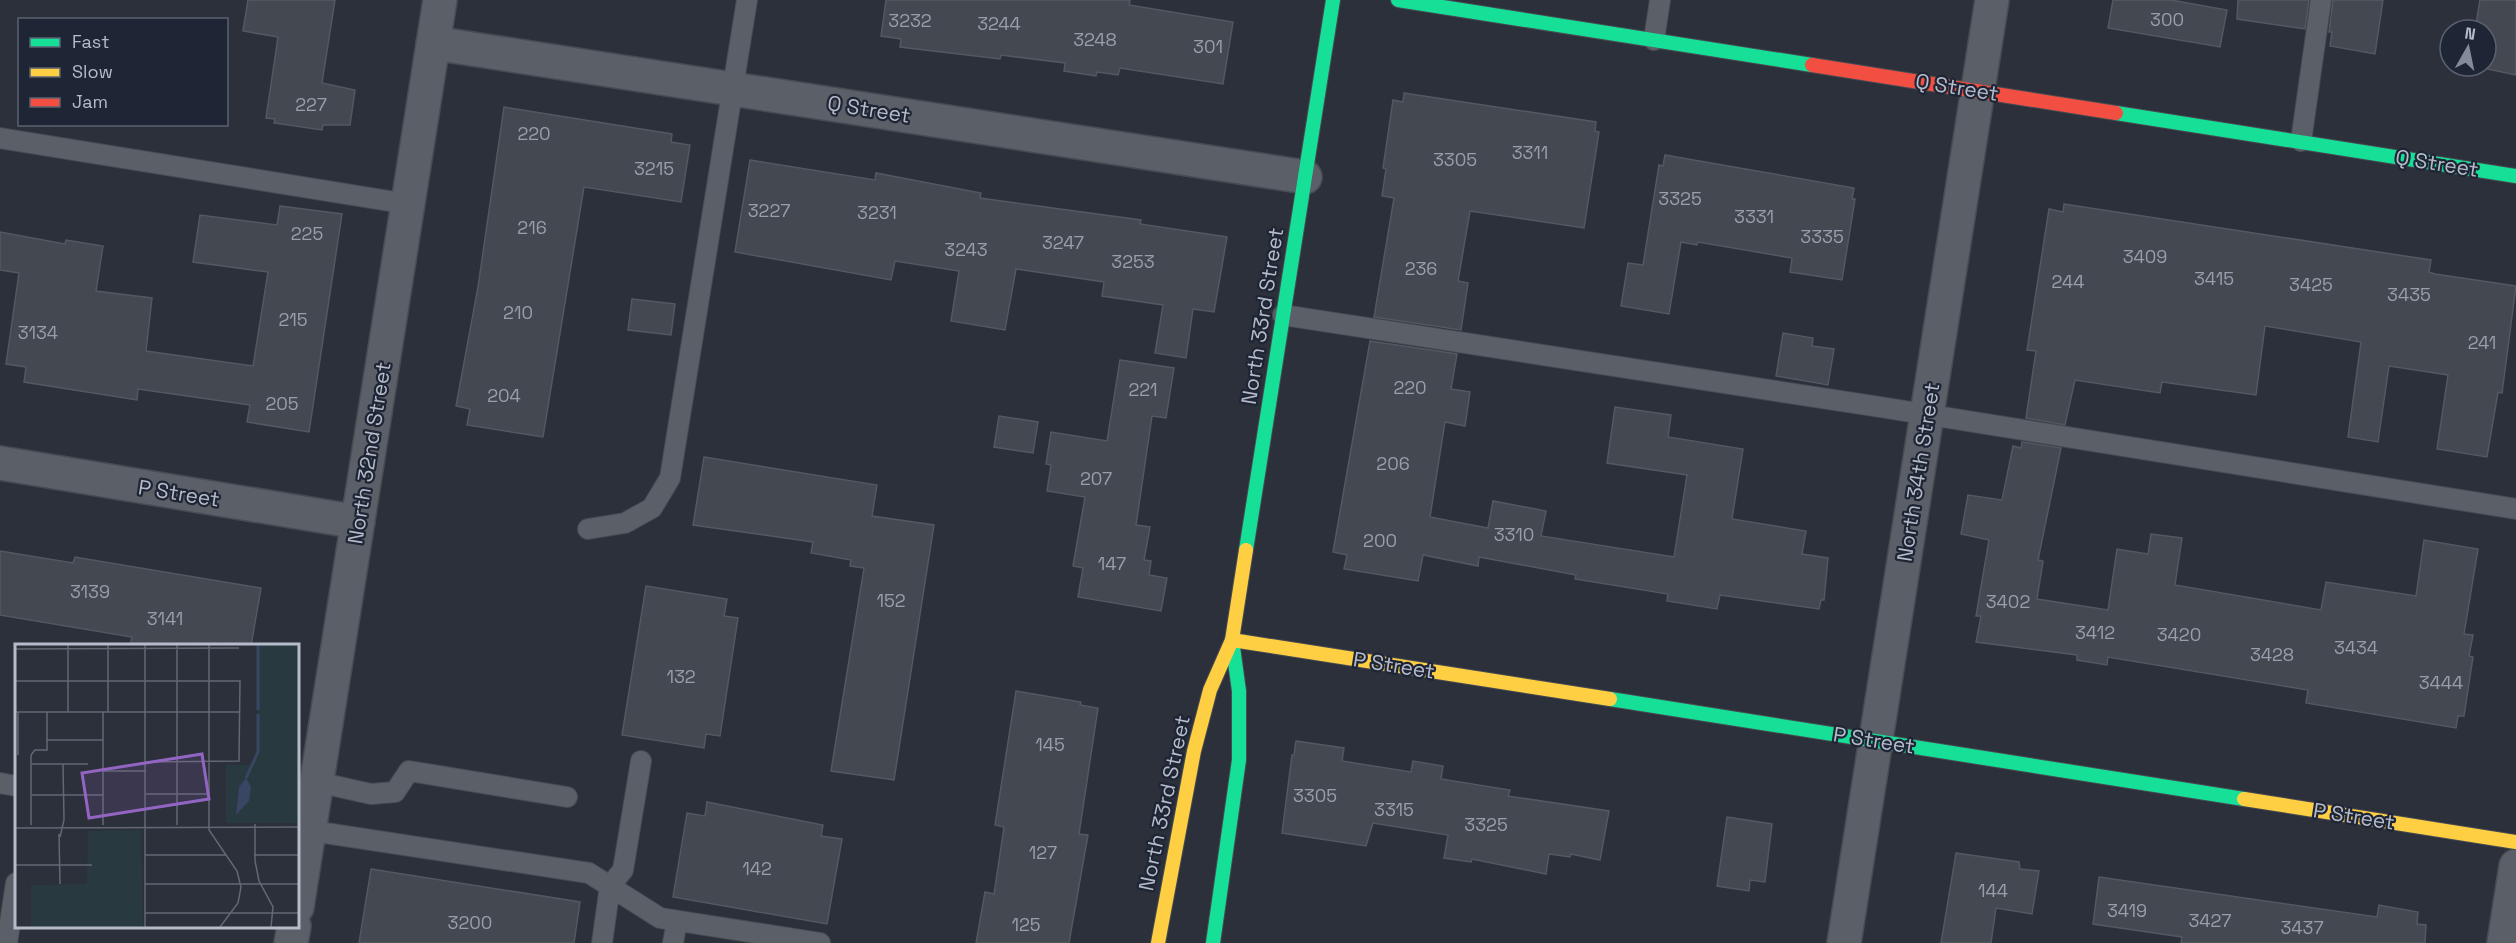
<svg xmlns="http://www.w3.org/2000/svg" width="2516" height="943" viewBox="0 0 2516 943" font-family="'Space Grotesk',sans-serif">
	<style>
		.building { fill: #444850; stroke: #535861; stroke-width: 1.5 }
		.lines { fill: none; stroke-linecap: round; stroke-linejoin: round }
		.lane-casing { stroke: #474b52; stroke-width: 22 }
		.street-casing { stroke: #474b52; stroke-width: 36 }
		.fast-casing { stroke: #474b52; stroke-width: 16 }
		.slow-casing { stroke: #474b52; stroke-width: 16 }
		.jam-casing { stroke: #474b52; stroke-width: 16 }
		.lane { stroke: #5b5f68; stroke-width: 20 }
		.street { stroke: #5b5f68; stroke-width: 33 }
		.fast { stroke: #16e098; stroke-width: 14 }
		.slow { stroke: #ffcf43; stroke-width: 14 }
		.jam { stroke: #f24e42; stroke-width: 14 }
		.labels { text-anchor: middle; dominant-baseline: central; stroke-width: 4.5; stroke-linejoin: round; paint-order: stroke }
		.number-label { font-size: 18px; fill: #9a9eac }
		.street-label { font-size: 21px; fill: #b6bbca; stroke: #1e2535 }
		.inset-river { fill: none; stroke: #384563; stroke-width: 3 }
		.inset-road { fill: none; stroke: #636874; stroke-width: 1.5 }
		.view { fill: #9365c3; fill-opacity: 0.15; stroke: #9365c3; stroke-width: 3 }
		.inset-edge { fill: none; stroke: #b6bbca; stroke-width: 3 }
	</style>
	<rect width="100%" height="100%" fill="#2b303a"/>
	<path class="building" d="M248,0H335L322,83L355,90L350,125H323L322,130L274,123L275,119L266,118L278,37L243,31Z
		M886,0H1130L1129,5L1233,22L1223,84L1120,68L1118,75L1097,72L1096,76L1064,71L1065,63L1001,55L1000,59L900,47L901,39L881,36Z
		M2113,0H2171L2227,10L2220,47L2108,28Z
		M2238,0H2309L2305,29L2237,19Z
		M2333,0H2383L2375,54L2330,46L2332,32H2329Z
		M2480,0H2516V75L2474,66H2486V30H2475Z
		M1404,93L1596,122L1595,131L1599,132L1584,228L1470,211L1458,281L1468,283L1461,330L1374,317L1394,198L1382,196L1386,169L1383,168L1393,100L1403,102Z
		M504,107L672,134L671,142L690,145L681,202L584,187L543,437L467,425L470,409L456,406L478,287Z
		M1665,155L1854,188L1852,199H1855L1842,280L1790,272L1792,258L1698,242L1697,245L1681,242L1669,314L1621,306L1628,263L1643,265L1659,165L1663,166Z
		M750,160L875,180L876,173L981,193L980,198L1141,220L1140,224L1227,237L1214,312L1193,309L1186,358L1155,353L1163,305L1102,296L1104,282L1016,269L1005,330L951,321L959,271L895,261L891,280L735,252Z
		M2064,204L2431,260L2429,272L2435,274L2516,286L2502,393L2498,392L2487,457L2437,449L2448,375L2389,366L2378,442L2348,437L2361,342L2265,326L2256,395L2162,382L2160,393L2075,380L2065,425L2026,418L2036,351L2027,350L2049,209L2063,212Z
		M280,206L342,214L309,432L247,422L250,405L138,389L137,400L24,382L26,367L6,364L19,273L0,270V232L65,244L66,240L103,246L96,291L152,298L146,351L253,366L268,272L193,262L200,215L277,225Z
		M632,299L675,304L671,335L628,330Z
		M1783,333L1813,338L1812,346L1834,349L1828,385L1776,376Z
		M1370,341L1457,354L1451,389L1470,392L1465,426L1445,422L1430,517L1488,528L1493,501L1546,511L1541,536L1674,557L1687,475L1607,463L1615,407L1671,415L1668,437L1743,449L1732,519L1806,531L1802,554L1828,558L1824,600H1821L1819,609L1720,595L1717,609L1667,601L1668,594L1575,579L1576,575L1479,557L1478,566L1423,555L1418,581L1344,569L1347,555L1333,552Z
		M1120,360L1174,368L1166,418L1152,416L1136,525L1150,527L1144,560L1151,561L1149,575L1167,578L1161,611L1078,597L1083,568L1073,566L1085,497L1047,491L1051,465L1046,464L1051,432L1107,441Z
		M999,416L1038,422L1033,453L994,447Z
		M2022,442L2061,448L2038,560L2043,561L2037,599L2108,610L2117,549L2148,554L2151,534L2182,538L2175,585L2321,610L2326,582L2416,596L2424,540L2478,549L2464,634L2473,635L2469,656L2473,657L2464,716H2458L2456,728L2306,703L2308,690L2108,657L2107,665L2077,660V655L1976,642L1981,616H1976L1989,540L1961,534L1968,495L2002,500L2013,446L2021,448Z
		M704,457L877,485L872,516L934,525L894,780L831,771L864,568L850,566L851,560L811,553L813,542L693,525Z
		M0,551L73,563L75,557L261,588L251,646H130L132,637L0,615Z
		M646,586L727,599L724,616L738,618L720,736L706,734L704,748L622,735Z
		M1016,691L1081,702L1080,705L1098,708L1079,834L1088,835L1069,943H976L985,892L994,894L1004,827L995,825Z
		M1296,741L1344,748L1342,761L1411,772L1413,761L1443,766L1441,779L1510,790L1508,796L1609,811L1600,860L1571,854L1570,857L1549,854L1546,874L1472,859L1471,862L1444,858L1448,835L1373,823L1366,846L1282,833L1292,755H1294Z
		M707,802L823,825L821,836L842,839L827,924L673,897L687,813L705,816Z
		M1727,817L1772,824L1765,882L1750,880L1749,891L1717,886Z
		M1956,853L2019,862L2020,869L2039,871L2032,914L1996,908L1991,943H1941Z
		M371,869L580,902L574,943H359Z
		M2099,877L2377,917L2379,905L2418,912L2417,924L2426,925L2425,943H2181L2182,937L2093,924Z"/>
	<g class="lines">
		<defs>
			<path id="lane" d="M1654,40L1660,0
				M0,138L408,204
				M2301,141L2321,0
				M1283,315L1880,407L2516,509
				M588,529L625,523L652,508L670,478L747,0
				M317,782L371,794L395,792L409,771L567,797
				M0,783L16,786
				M299,829L589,873L660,918L820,943
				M7,943L16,883
				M602,943L610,886L623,870L641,761
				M673,943L677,921"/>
			<path id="street" d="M433,43L1305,177
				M0,463L358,522
				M297,907L440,0
				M291,943L294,926
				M1844,943L1992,0
				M2504,943L2516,866"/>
			<path id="fast" d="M1398,0L1812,65
				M2116,113L2516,176
				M1246,550L1333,0
				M1610,699L2244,799
				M1213,943L1239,760V691L1232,640"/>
			<path id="slow" d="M1232,640L1610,699
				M2244,799L2516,842
				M1158,943L1194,751L1210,690L1232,640L1246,550"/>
			<path id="jam" d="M1812,65L2116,113"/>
		</defs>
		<use href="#lane" class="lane-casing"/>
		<use href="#street" class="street-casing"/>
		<use href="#fast" class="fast-casing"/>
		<use href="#slow" class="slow-casing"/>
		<use href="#jam" class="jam-casing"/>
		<use href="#lane" class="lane"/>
		<use href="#street" class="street"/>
		<use href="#fast" class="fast"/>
		<use href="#slow" class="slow"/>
		<use href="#jam" class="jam"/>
	</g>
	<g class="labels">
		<g class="number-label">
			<text x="2167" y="19">300</text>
			<text x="910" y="20">3232</text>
			<text x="999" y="23">3244</text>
			<text x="1095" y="39">3248</text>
			<text x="1208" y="46">301</text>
			<text x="311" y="104">227</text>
			<text x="534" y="133">220</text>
			<text x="1530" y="152">3311</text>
			<text x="1455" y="159">3305</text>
			<text x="654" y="168">3215</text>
			<text x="1680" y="198">3325</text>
			<text x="769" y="210">3227</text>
			<text x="877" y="212">3231</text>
			<text x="1754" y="216">3331</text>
			<text x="532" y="227">216</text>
			<text x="307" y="233">225</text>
			<text x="1822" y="236">3335</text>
			<text x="1063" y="242">3247</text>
			<text x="966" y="249">3243</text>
			<text x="2145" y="256">3409</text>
			<text x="1133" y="261">3253</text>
			<text x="1421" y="268">236</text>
			<text x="2214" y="278">3415</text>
			<text x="2068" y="281">244</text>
			<text x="2311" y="284">3425</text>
			<text x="2409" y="294">3435</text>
			<text x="518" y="312">210</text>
			<text x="293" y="319">215</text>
			<text x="38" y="332">3134</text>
			<text x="2482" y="342">241</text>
			<text x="1410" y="387">220</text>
			<text x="1143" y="389">221</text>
			<text x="504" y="395">204</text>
			<text x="282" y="403">205</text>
			<text x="1393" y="463">206</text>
			<text x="1096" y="478">207</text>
			<text x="1514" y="534">3310</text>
			<text x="1380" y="540">200</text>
			<text x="1112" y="563">147</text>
			<text x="90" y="591">3139</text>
			<text x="891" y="600">152</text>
			<text x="2008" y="601">3402</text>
			<text x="165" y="618">3141</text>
			<text x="2095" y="632">3412</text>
			<text x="2179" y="634">3420</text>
			<text x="2356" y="647">3434</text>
			<text x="2272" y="654">3428</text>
			<text x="681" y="676">132</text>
			<text x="2441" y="682">3444</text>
			<text x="1050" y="744">145</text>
			<text x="1315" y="795">3305</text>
			<text x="1394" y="809">3315</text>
			<text x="1486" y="824">3325</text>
			<text x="1043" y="852">127</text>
			<text x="757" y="868">142</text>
			<text x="1993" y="890">144</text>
			<text x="2127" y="910">3419</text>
			<text x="2210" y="920">3427</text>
			<text x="470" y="922">3200</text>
			<text x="1026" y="924">125</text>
			<text x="2302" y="927">3437</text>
		</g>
		<g class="street-label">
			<text transform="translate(1957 87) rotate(9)">Q Street</text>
			<text transform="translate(869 109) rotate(9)">Q Street</text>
			<text transform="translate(2437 163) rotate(9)">Q Street</text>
			<text transform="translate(1262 316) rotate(-81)">North 33rd Street</text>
			<text transform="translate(369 453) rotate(-81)">North 32nd Street</text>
			<text transform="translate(1918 472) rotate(-81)">North 34th Street</text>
			<text transform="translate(179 493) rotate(9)">P Street</text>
			<text transform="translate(1394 665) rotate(9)">P Street</text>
			<text transform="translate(1874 740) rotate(9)">P Street</text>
			<text transform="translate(1164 803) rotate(-78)">North 33rd Street</text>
			<text transform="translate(2354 816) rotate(9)">P Street</text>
		</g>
	</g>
	<g transform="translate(15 644)">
		<rect width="284" height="284" fill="#2b303a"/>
		<path d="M243,0H283V179H211V121H237L243,107ZM126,186L128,283H16V241L72,240L73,187Z" fill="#283a40"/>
		<path d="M231,134L236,143L234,157L221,171L224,143Z" fill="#384563"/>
		<path class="inset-river" d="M243,0V66M231,134L243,108V70"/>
		<path class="inset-road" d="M130,0V283M194,0V186L222,227L226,243L223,259L205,283M0,5L224,4M0,37H225L224,117L131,118M0,68H225M53,68V0M88,68V181M93,68V0M32,96H88M3,111V68M16,111L20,106H32V68M17,120H73M88,127H131M131,150H194M17,151H88M240,180V217L244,237L258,263L256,283M16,181V111M162,181V0M0,184L284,183M44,190L45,240M45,193L49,176L48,120M130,211H211M239,211H284M0,221H77M130,240H284M130,269H284"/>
		<path class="view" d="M187,110L194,155L74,174L67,129Z"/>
		<rect width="284" height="284" class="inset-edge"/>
	</g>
	<rect x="18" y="18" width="210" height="108" fill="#1e2535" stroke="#5b6171" stroke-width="1.5"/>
	<rect x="30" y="38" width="30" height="9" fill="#16e098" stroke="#5b6171" stroke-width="1.5"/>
	<text x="72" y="48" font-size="18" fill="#b6bbca">Fast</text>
	<rect x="30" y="68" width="30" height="9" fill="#ffcf43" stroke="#5b6171" stroke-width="1.5"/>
	<text x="72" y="78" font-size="18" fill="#b6bbca">Slow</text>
	<rect x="30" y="98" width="30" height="9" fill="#f24e42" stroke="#5b6171" stroke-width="1.5"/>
	<text x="72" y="108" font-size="18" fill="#b6bbca">Jam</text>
	<g transform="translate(2468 48) rotate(9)"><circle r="28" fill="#1e2535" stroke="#5b6171" stroke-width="1.5"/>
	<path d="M0-4.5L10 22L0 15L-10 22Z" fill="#858a98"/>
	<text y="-9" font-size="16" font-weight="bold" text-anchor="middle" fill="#b6bbca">N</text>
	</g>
</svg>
